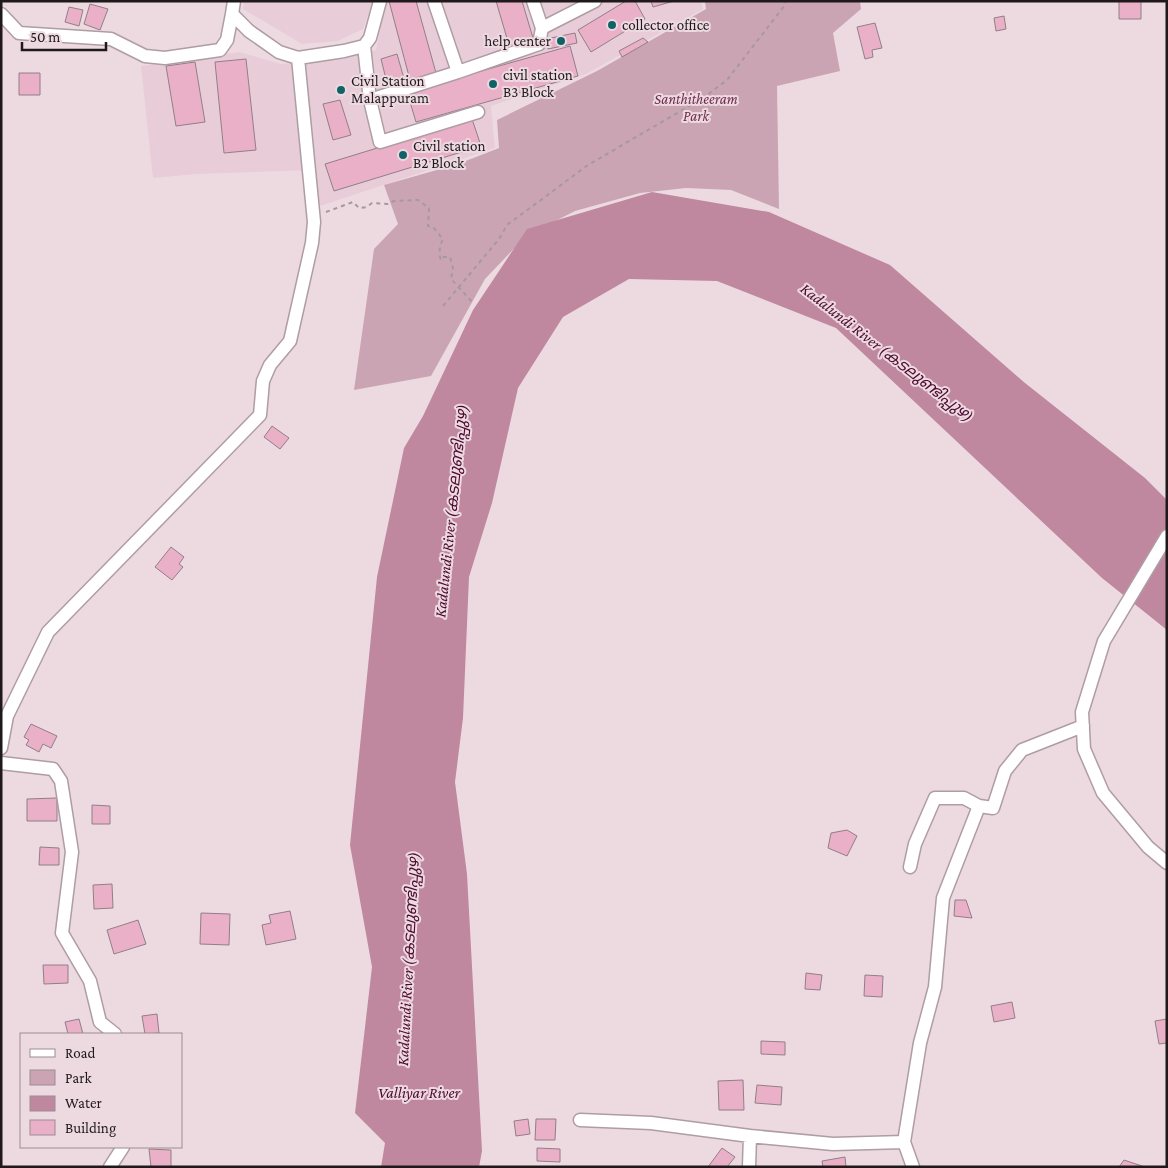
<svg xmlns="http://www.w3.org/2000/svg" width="1168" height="1168" viewBox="0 0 1168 1168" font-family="'Crimson Pro','Noto Sans Malayalam',serif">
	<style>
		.built { fill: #e8cdd8 }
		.green { fill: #cba4b4 }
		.water { fill: #bf889f }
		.building { fill: #eab0c8; stroke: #917f86 }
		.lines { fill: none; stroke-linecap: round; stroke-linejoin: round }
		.minor-casing { stroke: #af9da4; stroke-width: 15 }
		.path { stroke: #a7989d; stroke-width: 2; stroke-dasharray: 4 4; stroke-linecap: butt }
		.minor { stroke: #fff; stroke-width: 12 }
		.poi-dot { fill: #116267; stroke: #eddae1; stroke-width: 2 }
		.labels { text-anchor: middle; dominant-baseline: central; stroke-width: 4; stroke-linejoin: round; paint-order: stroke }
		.poi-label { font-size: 15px; fill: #1f191b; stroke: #eddae1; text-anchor: start }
		.park-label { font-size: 15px; font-style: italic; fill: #702c4e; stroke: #eddae1 }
		.water-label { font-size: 16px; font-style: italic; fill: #4d092f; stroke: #eddae1 }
	</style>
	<rect width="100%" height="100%" fill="#eddae1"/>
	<path class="built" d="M244,1H373L363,29L338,41L302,44L243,9Z
		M386,1H701L703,9L586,74L491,106L495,148L320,206L312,170L197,174L153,178L141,66L239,52L281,64L344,59L376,50Z"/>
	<path class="green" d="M705,1H860L861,9L833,33L840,71L777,86L779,209L731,190L686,188L640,193L575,211L526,236L485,279L431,376L354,390L374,249L398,224L384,185L458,164L499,148L497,120L597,71L706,9Z"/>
	<path class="water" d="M652,192L769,212L890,265L1025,383L1145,478L1167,500V630L1102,578L836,328L717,281L629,279L563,317L518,388L492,503L469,577L463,718L455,782L467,874L482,1151L479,1167H381L385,1143L355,1113L372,967L350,845L377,577L404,448L423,416L473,310L527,229Z"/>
	<path class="building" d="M389,1H416L436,73L410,80Z
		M496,1H522L533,38L509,45Z
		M626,1H635L645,19L591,52L578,30Z
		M651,1H674L653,7Z
		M1119,1H1141V19H1119Z
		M90,4L108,9L100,30L84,24Z
		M69,7L83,10L79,26L65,22Z
		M1004,16L1006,29L996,31L994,18Z
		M875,23L882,48L872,50L873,57L865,59L857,27Z
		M575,33L577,43L548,49L546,39Z
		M643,38L648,42L622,57L619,51Z
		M570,46L578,76L416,122L407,92Z
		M397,54L405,82L388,87L381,59Z
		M246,59L256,150L224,153L215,62Z
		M195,62L205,122L176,126L166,66Z
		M19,73H40V95H19Z
		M340,100L351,135L333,140L323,104Z
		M472,119L481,146L334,191L325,164Z
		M272,426L289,438L280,449L264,437Z
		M171,547L184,557L179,564L183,567L172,580L155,567Z
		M31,724L57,736L51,748L43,744L39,752L26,745L29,740L24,737Z
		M57,798V821H27V799Z
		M92,805L110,806V824H92Z
		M847,830L857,836L847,856L828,848L831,833Z
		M40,847L59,848V865H39Z
		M112,884L113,908L94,909L93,885Z
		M955,900H966L972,918L954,916Z
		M290,911L296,939L266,945L262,925L271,923L269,915Z
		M201,913L230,914L229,945L200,944Z
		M138,920L146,944L114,954L107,930Z
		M43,965H68V983L44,984Z
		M806,973L822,975L820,990L805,989Z
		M865,975L883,976L882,997L864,996Z
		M1012,1002L1015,1018L994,1022L991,1006Z
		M157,1014L159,1033L145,1034L142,1016Z
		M79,1019L83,1034H68L65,1022Z
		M1167,1019V1043L1159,1044L1155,1021Z
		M761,1041L785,1042V1055L761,1054Z
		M743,1080L744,1110H719L718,1081Z
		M757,1085L782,1087L781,1105L755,1103Z
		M528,1119L530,1134L516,1136L514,1121Z
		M536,1119H556L555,1140H535Z
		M537,1148L560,1149V1162L537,1161Z
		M722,1148L735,1157L727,1167H708Z
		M149,1149L171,1150V1167H151Z
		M845,1157L846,1167H823L822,1161Z
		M1124,1160L1145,1167H1119Z"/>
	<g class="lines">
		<defs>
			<path id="minor" d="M234,1L232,14L249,31L279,52L298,58L344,51L364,46L370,38L380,1
				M434,1L458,72
				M533,1L542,28
				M1,14L19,33L111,39L145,56L165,58L220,50L227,40L232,14
				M364,46L370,100L458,72L539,44L542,28L595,1
				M370,100L380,142L478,112
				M1167,536L1104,641L1082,712L1084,749L1103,793L1148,847L1167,863
				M1,748L7,716L48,632L260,415L263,381L270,365L290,341L312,243L314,222L298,58
				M1,763L53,769L61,781L72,852L62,933L90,981L100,1022L115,1034
				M910,867L915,844L935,798H964L979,806
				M580,1120L651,1123L750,1136
				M904,1142L913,1167
				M110,1167L123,1147
				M749,1167L750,1136L833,1144L904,1142L920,1043L935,987L943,898L979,806L993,808L1005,771L1022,750L1083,726"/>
		</defs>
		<use href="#minor" class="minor-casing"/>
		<path class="path" d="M326,212L353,202L359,208L367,207L372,203L388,204L394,201L418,200L429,208L428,226L433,227L443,239C440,245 438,253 441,260L443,257H450L453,268L451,279L474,304
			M443,306L499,239L507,225L588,165L703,98L727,80L785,5V1"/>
		<use href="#minor" class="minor"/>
	</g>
	<g class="poi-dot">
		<circle cx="612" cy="25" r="5"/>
		<circle cx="561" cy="41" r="5"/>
		<circle cx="493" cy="84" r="5"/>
		<circle cx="341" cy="90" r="5"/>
		<circle cx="403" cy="155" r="5"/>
	</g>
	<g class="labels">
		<g class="poi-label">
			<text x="622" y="25">collector office</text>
			<text x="551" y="41" text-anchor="end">help center</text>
			<text x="503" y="75">civil station<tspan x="503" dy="17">B3 Block</tspan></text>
			<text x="351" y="81">Civil Station<tspan x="351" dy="17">Malappuram</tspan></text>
			<text x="413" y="146">Civil station<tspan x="413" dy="17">B2 Block</tspan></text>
		</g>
		<g class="park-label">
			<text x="696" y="99">Santhitheeram<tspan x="696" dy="17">Park</tspan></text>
		</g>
		<g class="water-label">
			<text transform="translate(887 352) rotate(38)">Kadalundi River (കടലുണ്ടിപ്പുഴ)</text>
			<text transform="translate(451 511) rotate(-84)">Kadalundi River (കടലുണ്ടിപ്പുഴ)</text>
			<text transform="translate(408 959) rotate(-87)">Kadalundi River (കടലുണ്ടിപ്പുഴ)</text>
			<text x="419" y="1092">Valliyar River</text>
		</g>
	</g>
	<rect width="1168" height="1168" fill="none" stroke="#1f191b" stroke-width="5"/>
	<rect x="20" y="1033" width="162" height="115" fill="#eddae1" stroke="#9b8d92"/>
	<rect x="30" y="1049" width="25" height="8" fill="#ffffff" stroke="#9b8d92"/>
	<text x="65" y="1058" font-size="15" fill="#1f191b">Road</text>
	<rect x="30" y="1070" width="25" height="15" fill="#cba4b4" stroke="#9b8d92"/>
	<text x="65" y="1083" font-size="15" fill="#1f191b">Park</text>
	<rect x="30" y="1096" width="25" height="15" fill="#bf889f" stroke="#9b8d92"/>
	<text x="65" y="1108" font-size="15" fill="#1f191b">Water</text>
	<rect x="30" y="1120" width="25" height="15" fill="#eab0c8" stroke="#9b8d92"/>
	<text x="65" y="1133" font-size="15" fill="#1f191b">Building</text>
	<path d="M22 42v8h84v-8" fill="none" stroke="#1f191b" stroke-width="2.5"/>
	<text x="30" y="42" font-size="15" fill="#1f191b" stroke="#eddae1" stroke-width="4" paint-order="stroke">50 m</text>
</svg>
